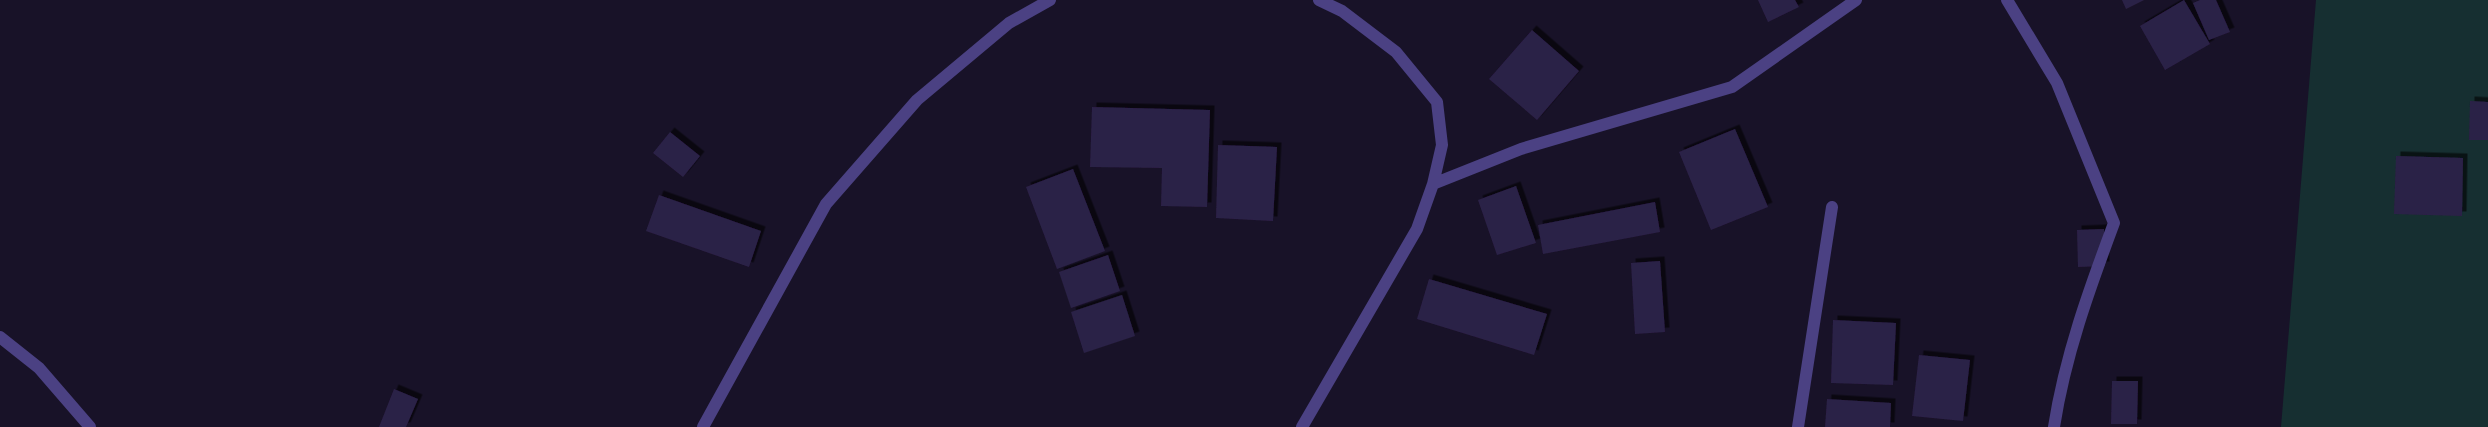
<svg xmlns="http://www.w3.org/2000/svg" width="2488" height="427" viewBox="0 0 2488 427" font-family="Jost,sans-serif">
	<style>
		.green { fill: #162f31 }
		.building { fill: #2c2047; filter: url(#shadow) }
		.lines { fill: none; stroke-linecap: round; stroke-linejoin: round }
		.minor { stroke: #4b4183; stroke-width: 12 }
	</style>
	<defs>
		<filter id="shadow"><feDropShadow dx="4.5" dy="-4.5" stdDeviation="0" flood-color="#0009"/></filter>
	</defs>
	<rect width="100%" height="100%" fill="#181228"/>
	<path class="green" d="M2316,0H2488V427H2281Z"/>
	<path class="building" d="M1758,0H1795L1799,7L1768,22Z
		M2122,0H2144L2126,9Z
		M2184,0L2210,44L2165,70L2140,26Z
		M2200,0H2216L2230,32L2209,40L2193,3Z
		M1532,30L1579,71L1537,120L1489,79Z
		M2470,101L2488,102V140H2469Z
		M1092,107L1210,110L1207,207L1161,206L1162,168L1090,167Z
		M1735,129L1768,207L1711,230L1679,152Z
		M670,132L700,156L683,177L653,153Z
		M1218,145L1277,147L1273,221L1216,218Z
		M2396,156L2463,158L2462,216L2394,214Z
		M1073,169L1105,251L1057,269L1026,187Z
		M1516,186L1536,243L1497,255L1478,200Z
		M659,195L761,231L749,267L646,231Z
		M1655,202L1660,232L1543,254L1538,225Z
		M2104,229L2105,266L2078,267L2077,230Z
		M1108,255L1120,291L1071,308L1059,272Z
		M1660,261L1665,332L1635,334L1631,263Z
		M1429,279L1547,314L1534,355L1417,319Z
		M1122,295L1135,336L1084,353L1071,312Z
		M1833,320L1896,323L1893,385L1831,383Z
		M1919,355L1970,360L1963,421L1912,416Z
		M2112,381H2138L2137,424H2111Z
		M394,389L418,399L406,427H379Z
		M1827,399L1891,403L1890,427H1825Z"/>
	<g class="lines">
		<path class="minor" d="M2007,0L2057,83L2114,223C2089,290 2065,356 2054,427
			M1433,184L1521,149L1732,87L1856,0
			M0,337L39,368L90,427
			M703,427L826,204L917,100L1009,23L1050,0
			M1302,427L1417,229L1433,184L1442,145L1437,102L1396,52L1342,11L1319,0
			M1798,427L1832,207"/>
	</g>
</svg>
